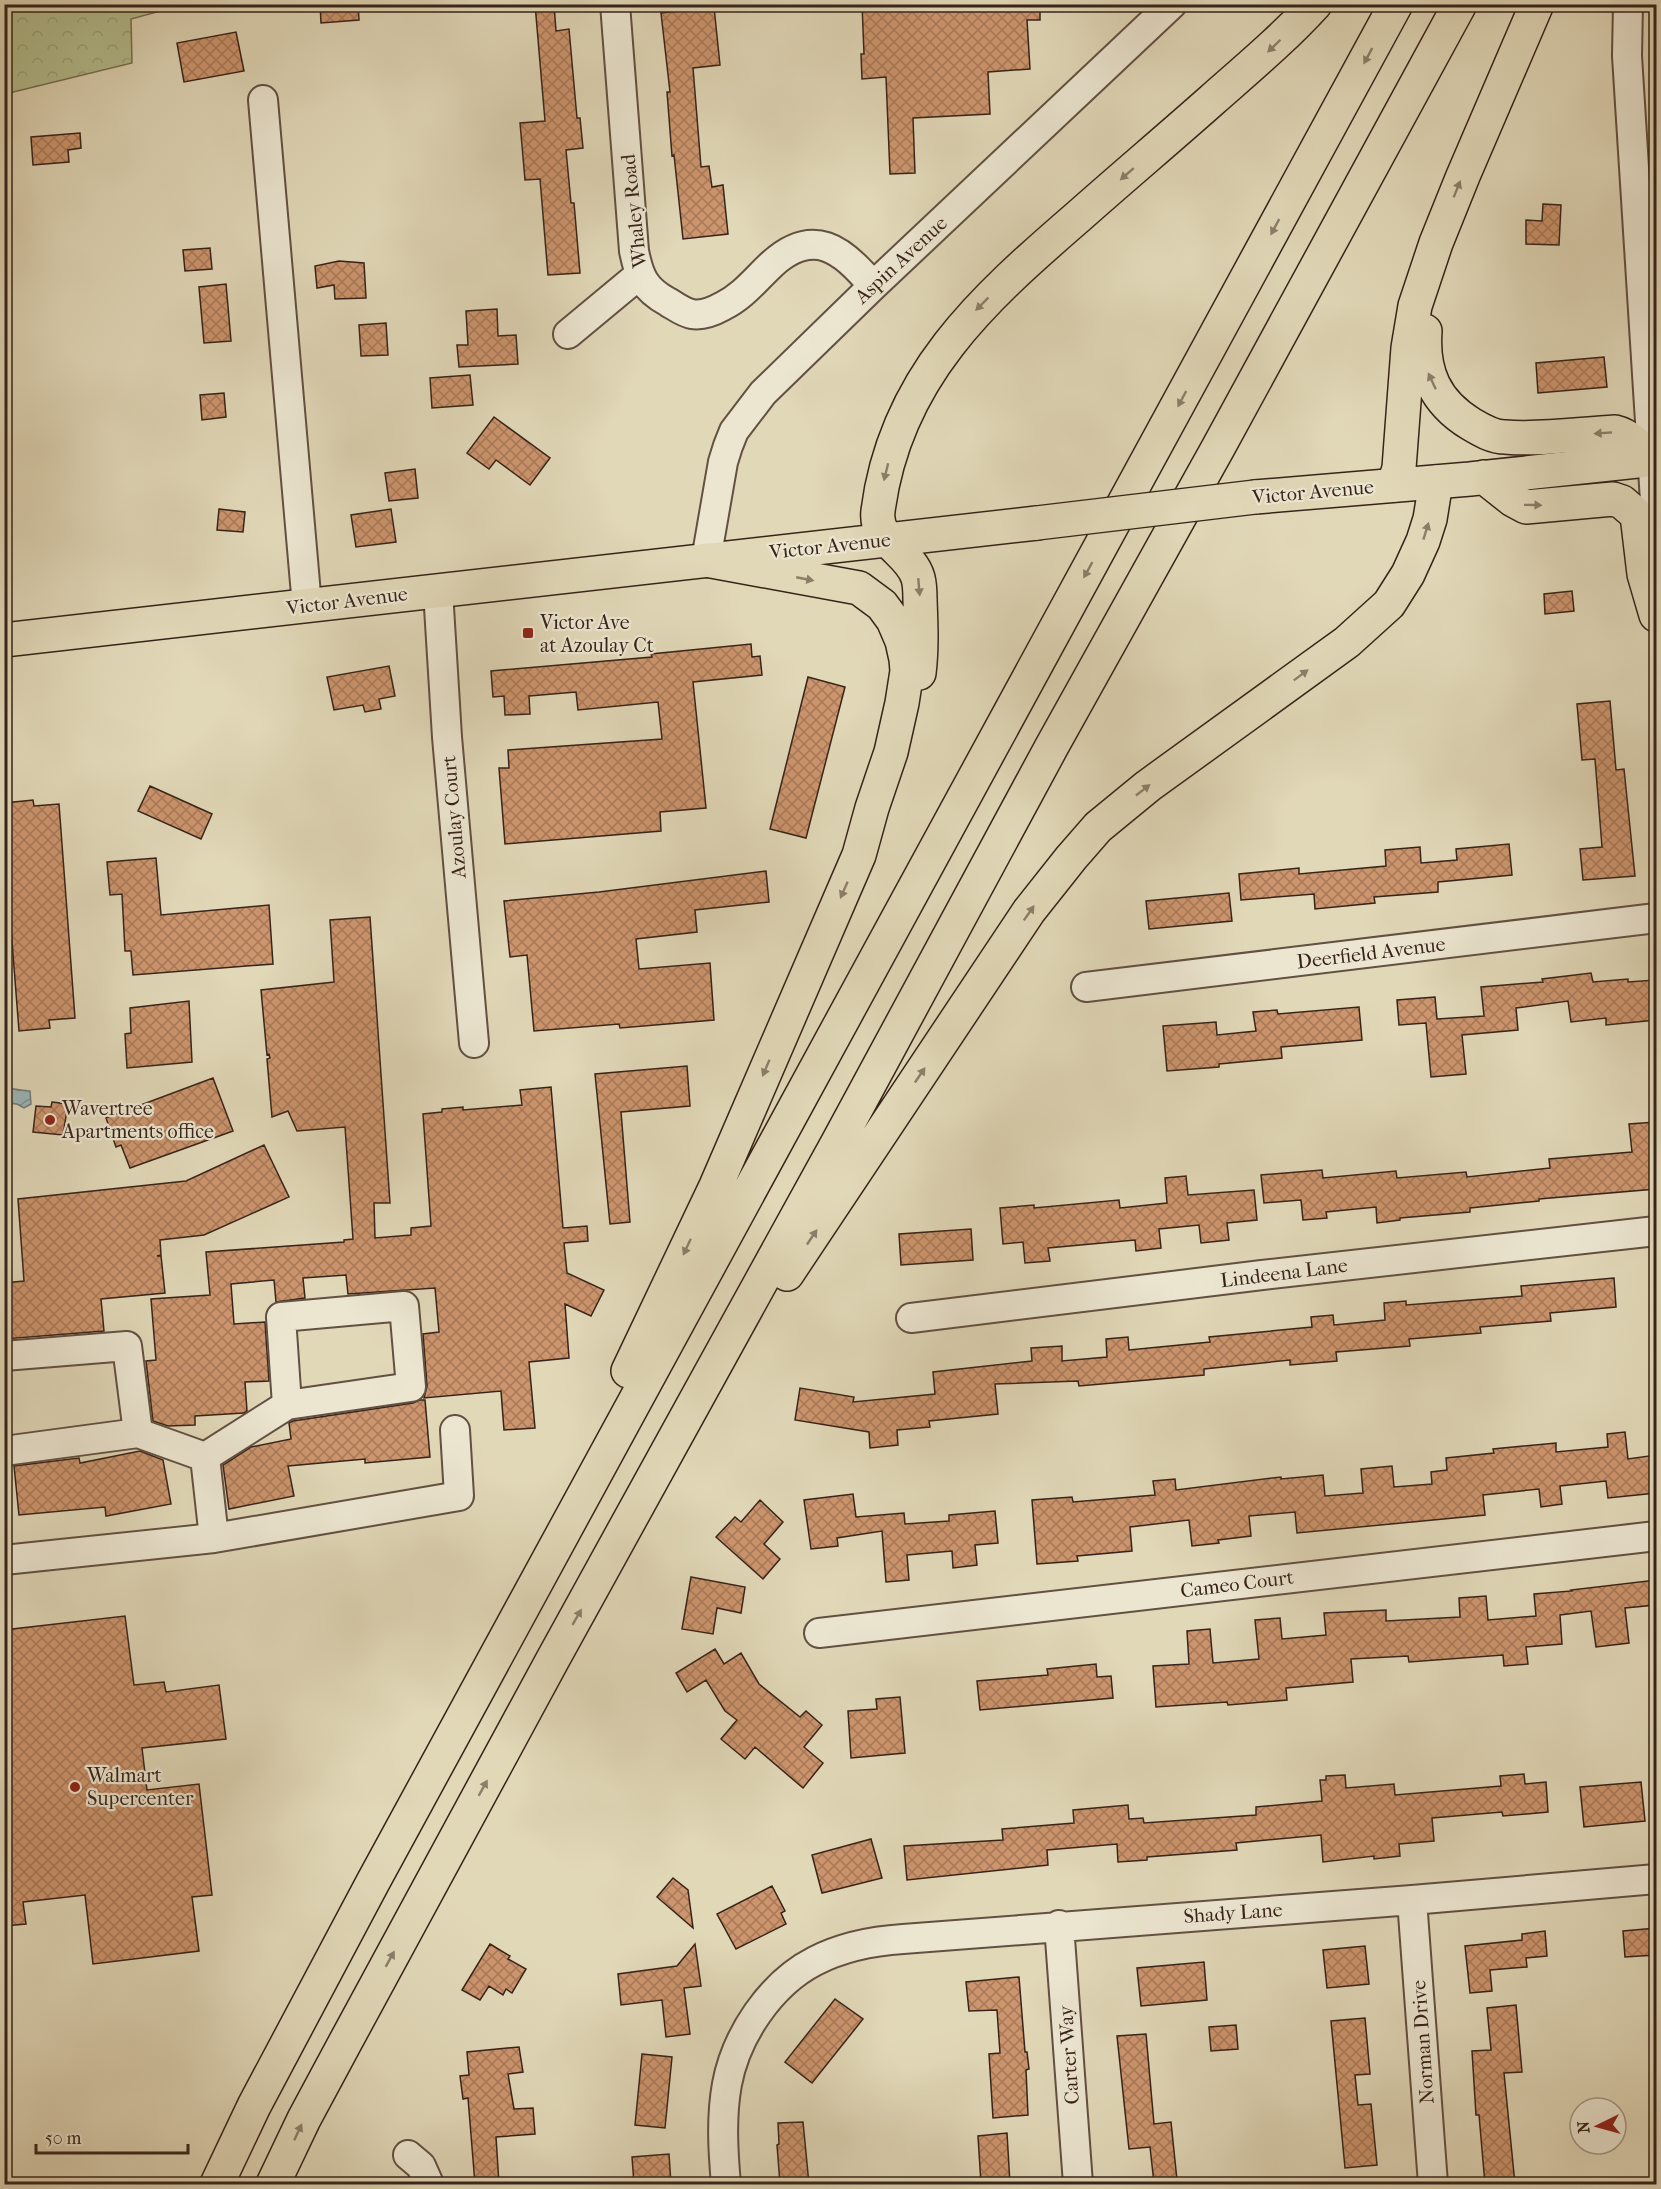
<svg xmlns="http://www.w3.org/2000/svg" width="1661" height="2189" viewBox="0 0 1661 2189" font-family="'IM FELL French Canon',serif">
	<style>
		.forest { fill: url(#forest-crowns); stroke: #767054; stroke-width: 1.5 }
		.water { fill: url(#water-waves); stroke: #737b7b; stroke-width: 1.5 }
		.building { fill: url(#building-cross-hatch); stroke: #37231a; stroke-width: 1.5 }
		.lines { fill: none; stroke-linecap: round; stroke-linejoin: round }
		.minor-casing { stroke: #625042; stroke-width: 32 }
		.major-casing { stroke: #37231a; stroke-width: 36 }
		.highway-casing { stroke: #37231a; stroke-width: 36 }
		.minor { stroke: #ece6d1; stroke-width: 28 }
		.major { stroke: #e1d8b8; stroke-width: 33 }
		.highway { stroke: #e1d8b8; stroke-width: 33 }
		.major-bridge-casing { stroke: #37231a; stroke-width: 36; stroke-linecap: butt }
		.major-bridge { stroke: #e1d8b8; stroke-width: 33 }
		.oneway { fill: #8c7e69 }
		.poi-dot { fill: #8f2418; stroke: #ece6d1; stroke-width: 2 }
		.labels { text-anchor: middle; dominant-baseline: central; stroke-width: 4.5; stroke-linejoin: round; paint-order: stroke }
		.street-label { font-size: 20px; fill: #37231a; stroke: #ece6d1 }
		.poi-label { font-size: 20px; fill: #37231a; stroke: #ece6d1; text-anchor: start }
	</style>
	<defs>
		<pattern id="forest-crowns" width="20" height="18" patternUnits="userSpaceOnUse" patternTransform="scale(1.5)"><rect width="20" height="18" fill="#b4be8e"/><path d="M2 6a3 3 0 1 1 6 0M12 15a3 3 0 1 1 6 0" fill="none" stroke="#9ba37a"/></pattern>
		<pattern id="water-waves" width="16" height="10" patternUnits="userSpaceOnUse" patternTransform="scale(1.5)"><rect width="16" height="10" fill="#9bb6bb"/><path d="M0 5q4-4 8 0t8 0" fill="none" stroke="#7f9497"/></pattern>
		<pattern id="building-cross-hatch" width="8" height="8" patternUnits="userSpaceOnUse" patternTransform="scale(1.5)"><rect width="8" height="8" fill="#cd956d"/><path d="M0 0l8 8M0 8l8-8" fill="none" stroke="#a77959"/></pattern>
	</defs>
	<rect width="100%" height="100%" fill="#e1d8b8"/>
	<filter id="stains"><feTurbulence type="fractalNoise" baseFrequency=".00333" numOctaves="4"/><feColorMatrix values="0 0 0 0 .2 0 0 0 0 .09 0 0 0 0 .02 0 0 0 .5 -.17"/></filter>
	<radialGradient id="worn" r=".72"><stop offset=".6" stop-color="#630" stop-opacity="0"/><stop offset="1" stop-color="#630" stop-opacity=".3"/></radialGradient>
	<path class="forest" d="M4,5L5,4L182,5L131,19L132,63L5,94Z"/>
	<path class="water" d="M5,1088C8,1088 27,1091 30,1091L31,1104L24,1108L17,1104L5,1103Z"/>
	<path class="building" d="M320,4H358L359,20L321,23Z
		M535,4H554L556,31L569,29L577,118H580L583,148L566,150L571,203H574L580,273L548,275L540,179L525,180L520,123L545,121Z
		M862,4H1040V20H1027L1030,69L988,72L990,114L913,118L915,173L890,174L886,77L862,79L861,54H864Z
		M714,7L720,65L693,68L701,167L709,166L712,187L723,185L728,234L683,239L674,155L672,156L667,92H670L661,13Z
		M236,32L244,71L184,82L177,43Z
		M80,133L81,148L68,150L69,162L33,165L31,137Z
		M1543,204L1561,205L1559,245L1526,244V220L1542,221Z
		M210,248L212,269L185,271L183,250Z
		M339,261L364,263L366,298L335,299L334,285L317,288L315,266Z
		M226,284L231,341L204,343L199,287Z
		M497,309L498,336L516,335L518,364L459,367L457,345H468L466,311Z
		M386,323L388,355L361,356L359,325Z
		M1604,357L1607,387L1538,393L1536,363Z
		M470,375L473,405L432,408L430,378Z
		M224,393L226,417L202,420L200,395Z
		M494,417L550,458L530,485L496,460L489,469L467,453Z
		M415,469L418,498L389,501L385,473Z
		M219,509L245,512L243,532L217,530Z
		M391,509L396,542L356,547L351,515Z
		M1572,591L1574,611L1545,614L1544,594Z
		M751,644L752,657L760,656L762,675L693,682L706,808L660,812L661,831L505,844L499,768H509L508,750L662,739L658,702L578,710L576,692L529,696L530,714L505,715L504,696L493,697L491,671L652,657L651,654Z
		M389,666L395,696L379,699L381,709L365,712L363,705L334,710L327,677Z
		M808,677L845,687L806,838L770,829Z
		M1610,701L1616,770L1624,769L1635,876L1583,880L1580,849L1602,847L1595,759L1582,760L1577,704Z
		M150,786L212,814L201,839L138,811Z
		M33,800L34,806L59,804L75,1018L49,1020L50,1028L19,1031L4,839V803Z
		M1509,844L1512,875L1438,882V892L1374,897L1375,903L1315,909L1314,894L1241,900L1239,874L1299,868V874L1386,866L1385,850L1420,847L1421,863L1457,860L1456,849Z
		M156,858L161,915L269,905L273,964L133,975L131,951H125L122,894L110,895L107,862Z
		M766,871L769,902L695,910L697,932L636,939L639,969L710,963L714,1020L620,1028L619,1024L534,1031L527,955L510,957L504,901L599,892Z
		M1229,893L1232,921L1149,929L1146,901Z
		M370,917L390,1203H374L375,1238L411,1235V1228L431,1226L423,1114L442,1112V1109L463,1107V1110L522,1105L520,1090L551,1087L563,1228L587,1226L588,1241L564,1243L567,1273L604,1290L591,1316L565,1304L569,1358L529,1362L535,1428L504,1430L501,1391L424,1398L427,1386L423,1334L439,1332L435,1288L348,1294L346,1275L303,1278L305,1298L276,1302L274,1280L231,1284L234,1324L265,1322L269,1381L245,1382L247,1411L244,1413L195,1416V1425L168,1426L153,1421L146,1361L156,1360L151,1299L210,1295L206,1252L344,1242V1240L353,1239L345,1127L297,1131L288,1111L272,1117L267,1059L270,1058L269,1054L267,1055L261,990L334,982L330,920Z
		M1591,973L1593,982L1628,979V982L1655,980L1656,1020L1606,1025V1018L1571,1022L1568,1001L1516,1008L1518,1030L1462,1035L1466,1074L1431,1077L1426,1023L1399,1025L1397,1000L1435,997L1437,1019L1484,1016L1481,987L1543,982L1542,979Z
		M189,1001L192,1062L127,1068L125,1034L131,1033L130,1008Z
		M1359,1007L1362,1040L1281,1047L1282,1058L1219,1064V1067L1167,1071L1163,1026L1216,1022L1217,1035L1256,1031L1253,1012L1277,1010L1278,1014Z
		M687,1066L690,1106L621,1112L630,1222L610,1224L595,1074Z
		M213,1078L233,1131L130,1168L121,1145L116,1147L106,1118Z
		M52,1102L68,1104L63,1135L33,1132L36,1106L51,1107Z
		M1656,1122V1189L1539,1199V1201L1470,1208V1212L1400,1218V1220L1377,1223L1376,1207L1326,1212L1327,1218L1303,1220L1301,1200L1264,1203L1261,1175L1322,1170L1323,1178L1396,1171L1397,1178L1466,1172L1467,1177L1550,1168L1549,1159L1632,1152L1629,1124Z
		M264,1145L289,1197L204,1235L160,1240L161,1255L157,1256H161L165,1293L101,1299L104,1331L4,1339V1283L24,1281L18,1199L186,1181Z
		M1186,1176L1188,1195L1254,1190L1257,1220L1227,1223L1229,1240L1201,1243L1199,1225L1159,1229L1161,1248L1136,1251L1135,1240L1048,1248L1050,1261L1025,1263L1023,1242L1003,1244L1000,1208L1034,1205V1208L1119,1200L1120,1208L1167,1203L1165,1178Z
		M971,1229L973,1260L901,1265L899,1234Z
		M1614,1278L1616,1307L1550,1313L1551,1321L1480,1327L1481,1333L1409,1339L1410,1346L1336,1352L1337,1361L1290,1365V1360L1204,1369V1375L1079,1386L1078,1381L995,1384L998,1414L929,1421L930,1427L897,1430L898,1445L870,1448L869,1432L795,1420L800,1388L854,1397L853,1402L935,1394L933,1372L1032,1361L1031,1348L1062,1346V1361L1107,1357L1106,1339L1128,1337L1129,1350L1210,1342L1209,1337L1312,1327L1311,1317L1333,1315L1334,1325L1385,1320L1384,1303L1406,1301V1305L1522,1296L1521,1286Z
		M420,1400H425L430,1457L365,1463V1459L288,1466L294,1496L229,1509L223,1465L251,1447L291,1439L289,1423L293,1421L413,1403Z
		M1625,1432L1628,1459L1656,1455V1493L1608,1498L1606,1481L1560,1486L1562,1504L1541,1507L1539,1489L1483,1495L1485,1515L1297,1533L1295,1512L1249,1516L1251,1536L1218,1540L1219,1543L1192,1546L1189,1520L1130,1527L1132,1551L1077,1556L1078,1561L1037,1564L1032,1500L1072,1497L1073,1502L1155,1495L1153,1481L1175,1479L1176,1490L1281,1477V1479L1323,1475L1325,1496L1363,1493L1361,1469L1392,1466L1394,1487L1432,1484L1431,1472L1447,1470L1446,1458L1494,1453L1493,1449L1556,1443V1452L1608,1447L1607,1434Z
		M140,1451L163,1460L171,1504L106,1516L105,1507L19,1515L14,1466L79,1458L80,1463Z
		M853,1494L856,1517L904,1513L905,1524L949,1521V1515L995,1511L998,1543L975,1545L977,1565L953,1568L952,1551L907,1555L909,1580L886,1582L882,1531L837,1538L838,1546L811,1549L804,1500Z
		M760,1500L783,1522L764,1544L780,1559L763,1579L716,1537L735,1517L741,1522Z
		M691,1577L745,1587L741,1613L717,1608L713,1634L682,1629Z
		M1656,1580V1605L1625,1608L1629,1643L1596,1647L1591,1611L1560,1615L1562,1644L1526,1647L1528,1664L1504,1666L1503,1655L1409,1662L1408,1656L1351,1659L1353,1682L1286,1688L1287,1700L1228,1705L1227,1702L1156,1707L1153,1666L1189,1664L1187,1631L1210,1629L1213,1663L1259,1659L1255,1620L1280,1618L1282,1639L1326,1635L1324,1613L1386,1610V1621L1460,1617L1459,1598L1486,1596L1488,1620L1536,1616L1534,1594L1572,1591L1571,1590Z
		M125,1616L134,1685L164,1682L166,1692L219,1685L226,1739L142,1748L147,1790L199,1784L212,1895L192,1897L199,1951L93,1964L85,1895L23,1902L26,1924L4,1926V1630Z
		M715,1649L724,1664L741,1653L759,1684L800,1717L806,1711L822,1725L804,1747L823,1763L803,1788L755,1747L745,1759L721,1739L737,1720L725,1711L706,1680L687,1692L676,1673Z
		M1096,1664L1097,1677L1111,1676L1113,1698L980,1710L977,1681L1048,1675L1047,1669Z
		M900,1697L905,1753L851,1758L848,1711L877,1709L876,1699Z
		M1524,1774L1525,1784L1546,1782L1548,1812L1503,1816L1502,1812L1432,1818L1434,1841L1399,1844L1400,1856L1374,1859V1856L1323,1862L1321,1835L1236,1843L1237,1850L1147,1857V1860L1118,1862L1117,1844L1047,1850L1048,1865L907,1880L904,1846L1003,1840L1002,1829L1074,1823L1073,1810L1128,1805L1129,1819L1143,1818L1144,1823L1256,1815V1807L1322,1801L1320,1780H1326V1776L1345,1775L1346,1788L1394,1784L1395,1795L1501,1786L1500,1776Z
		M1641,1782L1645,1821L1584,1827L1580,1787Z
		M871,1839L882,1878L822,1893L812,1855Z
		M673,1878L688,1890L693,1928L657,1897Z
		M772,1886L785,1911L781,1913L786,1924L736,1949L717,1914Z
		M1656,1928V1955L1625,1957L1623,1931Z
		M1545,1931L1547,1956L1526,1958L1527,1967L1490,1970L1492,1991L1470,1993L1465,1946L1522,1940V1934Z
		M490,1944L510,1956L508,1959L526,1969L512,1993L506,1989L503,1995L489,1986L480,2000L462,1990Z
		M695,1944L701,1986L684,1988L690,2034L666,2037L662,2000L621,2005L618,1974L677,1966Z
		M1365,1946L1369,1984L1327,1988L1323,1950Z
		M1204,1962L1207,2000L1141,2006L1137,1968Z
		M1019,1977L1025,2052H1027L1029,2069L1026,2070L1028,2115L993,2118L989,2054L1000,2053L997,2010L969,2011L966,1982Z
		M835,1999L863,2019L812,2083L785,2062Z
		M1516,2005L1522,2072L1504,2073L1515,2184H1485L1479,2115H1476L1472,2051L1491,2050L1487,2008Z
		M1365,2018L1370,2074L1355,2075L1358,2105L1371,2104L1377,2165L1345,2168L1331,2021Z
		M1236,2025L1238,2049L1211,2051L1209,2027Z
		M1146,2034L1154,2124L1171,2122L1177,2180L1154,2183L1150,2147L1129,2149L1117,2036Z
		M519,2047L523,2072L508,2074L514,2109L533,2108L535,2134L496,2137L499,2184H475L468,2098L463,2099L460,2076L469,2075L467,2052Z
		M642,2054L672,2057L665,2128L635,2125Z
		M803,2122L809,2184H780L777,2145L779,2144L778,2123Z
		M1007,2133L1010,2184H981L978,2136Z
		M669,2154L671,2184H634L632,2157Z"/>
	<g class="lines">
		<defs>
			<path id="minor" d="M615,4L634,251C639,276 644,289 668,302C675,306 684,313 692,314C703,316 714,311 723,306C743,296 755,280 771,265C813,226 843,249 873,286
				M1628,4L1627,56L1656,517
				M263,100L307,606
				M568,334L639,275
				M706,560L723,462L728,446L734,431L763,393L873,286L1172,4
				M438,591L447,737L474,1043
				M1086,987L1656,918
				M911,1318L1262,1275L1656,1231
				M4,1356L127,1346L138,1433
				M4,1451L138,1433L205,1457L214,1538L4,1560
				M205,1457L287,1405L281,1317L404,1306L411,1387L287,1405
				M214,1538L459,1496L455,1430
				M819,1633L1656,1536
				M1412,1900L1433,2184
				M1059,1925L1078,2184
				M408,2155L421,2166L429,2184
				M726,2184C723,2151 721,2117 727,2084C736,2036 770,1984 815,1961C842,1947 872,1941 903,1939L1412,1900L1656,1879"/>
			<path id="major" d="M1484,477L1513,500L1526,507L1613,499L1622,502L1637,515L1644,574L1656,615
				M1255,497L1470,479L1656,459
				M4,640L1037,523"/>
			<path id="highway" d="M1425,331C1422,372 1435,402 1471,424C1481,430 1493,437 1505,437C1541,440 1579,434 1615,432C1631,436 1640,448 1651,460
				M1394,485L1399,468L1408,348L1415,306L1436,243L1463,176L1537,4
				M919,673C922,648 921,625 920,600C920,593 920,585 918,578C911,552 874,542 878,511C895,377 983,299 1079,216C1123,177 1168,139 1212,100C1247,69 1283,39 1315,4
				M787,1274L1029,911L1071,858L1098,827L1148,786L1347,642L1389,604L1408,574L1423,541L1430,519L1436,482
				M628,1371L716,1186L859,855L872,808L891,752L902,703L907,671L906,659L902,641L893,620L882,605L859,588L706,560
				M217,2184L254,2106L373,1882L1396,4
				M273,2184L304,2119L347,2039L553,1659L837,1144L1052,746L1218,448L1460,4"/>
		</defs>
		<use href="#minor" class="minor-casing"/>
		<use href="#major" class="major-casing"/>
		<use href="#highway" class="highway-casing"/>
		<use href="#minor" class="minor"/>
		<use href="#major" class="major"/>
		<use href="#highway" class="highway"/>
		<defs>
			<path id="major-bridge" d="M1037,523L1255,497"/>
		</defs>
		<use href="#major-bridge" class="major-bridge-casing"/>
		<use href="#major-bridge" class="major-bridge"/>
	</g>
	<defs><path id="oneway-solid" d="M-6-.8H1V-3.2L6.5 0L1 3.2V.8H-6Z" transform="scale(1.5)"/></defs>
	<g class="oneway">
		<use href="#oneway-solid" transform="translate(1274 46) rotate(136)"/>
		<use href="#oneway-solid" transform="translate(1368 56) rotate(118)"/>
		<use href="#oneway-solid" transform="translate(1127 174) rotate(139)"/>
		<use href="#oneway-solid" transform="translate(1457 189) rotate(-68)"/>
		<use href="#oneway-solid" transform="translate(1275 227) rotate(118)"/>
		<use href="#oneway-solid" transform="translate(982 304) rotate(135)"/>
		<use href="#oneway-solid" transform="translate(1432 381) rotate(-115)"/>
		<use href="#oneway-solid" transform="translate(1182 399) rotate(118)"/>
		<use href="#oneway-solid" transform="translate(1603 433) rotate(176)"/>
		<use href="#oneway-solid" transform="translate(886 472) rotate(104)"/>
		<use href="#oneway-solid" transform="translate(1533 505) rotate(1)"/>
		<use href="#oneway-solid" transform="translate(1426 531) rotate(-73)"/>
		<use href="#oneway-solid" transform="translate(1088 570) rotate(119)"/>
		<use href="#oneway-solid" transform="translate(805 579) rotate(11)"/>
		<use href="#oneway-solid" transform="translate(919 587) rotate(85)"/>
		<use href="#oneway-solid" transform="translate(1301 675) rotate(-37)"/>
		<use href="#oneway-solid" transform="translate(1143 790) rotate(-38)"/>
		<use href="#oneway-solid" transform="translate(844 890) rotate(114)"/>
		<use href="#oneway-solid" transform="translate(1029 913) rotate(-55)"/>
		<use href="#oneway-solid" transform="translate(766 1068) rotate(113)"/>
		<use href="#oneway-solid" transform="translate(920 1075) rotate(-56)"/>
		<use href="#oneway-solid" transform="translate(812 1237) rotate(-56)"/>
		<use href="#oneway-solid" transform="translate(687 1247) rotate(115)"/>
		<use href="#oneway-solid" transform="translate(577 1617) rotate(-60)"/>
		<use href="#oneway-solid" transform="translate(483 1788) rotate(-61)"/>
		<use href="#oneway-solid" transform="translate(390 1959) rotate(-61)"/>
		<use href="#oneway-solid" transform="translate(298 2132) rotate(-65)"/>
	</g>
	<g class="poi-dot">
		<rect x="522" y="627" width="12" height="12" rx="3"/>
		<circle cx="50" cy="1120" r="6"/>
		<circle cx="75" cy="1787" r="6"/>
	</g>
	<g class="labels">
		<g class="street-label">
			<text transform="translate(634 211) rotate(-96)">Whaley Road</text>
			<text transform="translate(901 260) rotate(-43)">Aspin Avenue</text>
			<text transform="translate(1313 492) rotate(-5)">Victor Avenue</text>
			<text transform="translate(830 546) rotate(-6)">Victor Avenue</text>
			<text transform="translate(347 601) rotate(-7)">Victor Avenue</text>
			<text transform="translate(454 817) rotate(-95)">Azoulay Court</text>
			<text transform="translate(1371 953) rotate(-7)">Deerfield Avenue</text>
			<text transform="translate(1284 1273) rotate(-7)">Lindeena Lane</text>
			<text transform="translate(1237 1584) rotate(-7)">Cameo Court</text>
			<text transform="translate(1233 1913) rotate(-4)">Shady Lane</text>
			<text transform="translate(1423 2042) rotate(-94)">Norman Drive</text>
			<text transform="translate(1069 2055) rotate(-94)">Carter Way</text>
		</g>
		<g class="poi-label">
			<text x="540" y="622">Victor Ave<tspan x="540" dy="23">at Azoulay Ct</tspan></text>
			<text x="62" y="1108">Wavertree<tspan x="62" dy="23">Apartments office</tspan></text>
			<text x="87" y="1775">Walmart<tspan x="87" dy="23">Supercenter</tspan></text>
		</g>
	</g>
	<rect width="1661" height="2189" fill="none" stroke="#e1d8b8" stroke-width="24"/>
	<rect x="6" y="6" width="1649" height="2177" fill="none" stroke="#37231a" stroke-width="3"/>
	<rect x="12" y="12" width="1637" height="2165" fill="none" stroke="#37231a" stroke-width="1.5"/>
	<g transform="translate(1598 2126) rotate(265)"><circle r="28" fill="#ece6d1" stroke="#a49888" stroke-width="1.5"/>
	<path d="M0-4.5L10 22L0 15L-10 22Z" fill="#8f2418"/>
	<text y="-9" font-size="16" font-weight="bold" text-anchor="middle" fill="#37231a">N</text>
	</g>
	<path d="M36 2144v9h152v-9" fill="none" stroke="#37231a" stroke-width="3"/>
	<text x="45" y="2144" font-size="18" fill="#37231a" stroke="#ece6d1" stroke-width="4.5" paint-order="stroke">50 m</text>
	<rect width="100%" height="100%" filter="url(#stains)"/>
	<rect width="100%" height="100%" fill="url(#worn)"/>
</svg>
